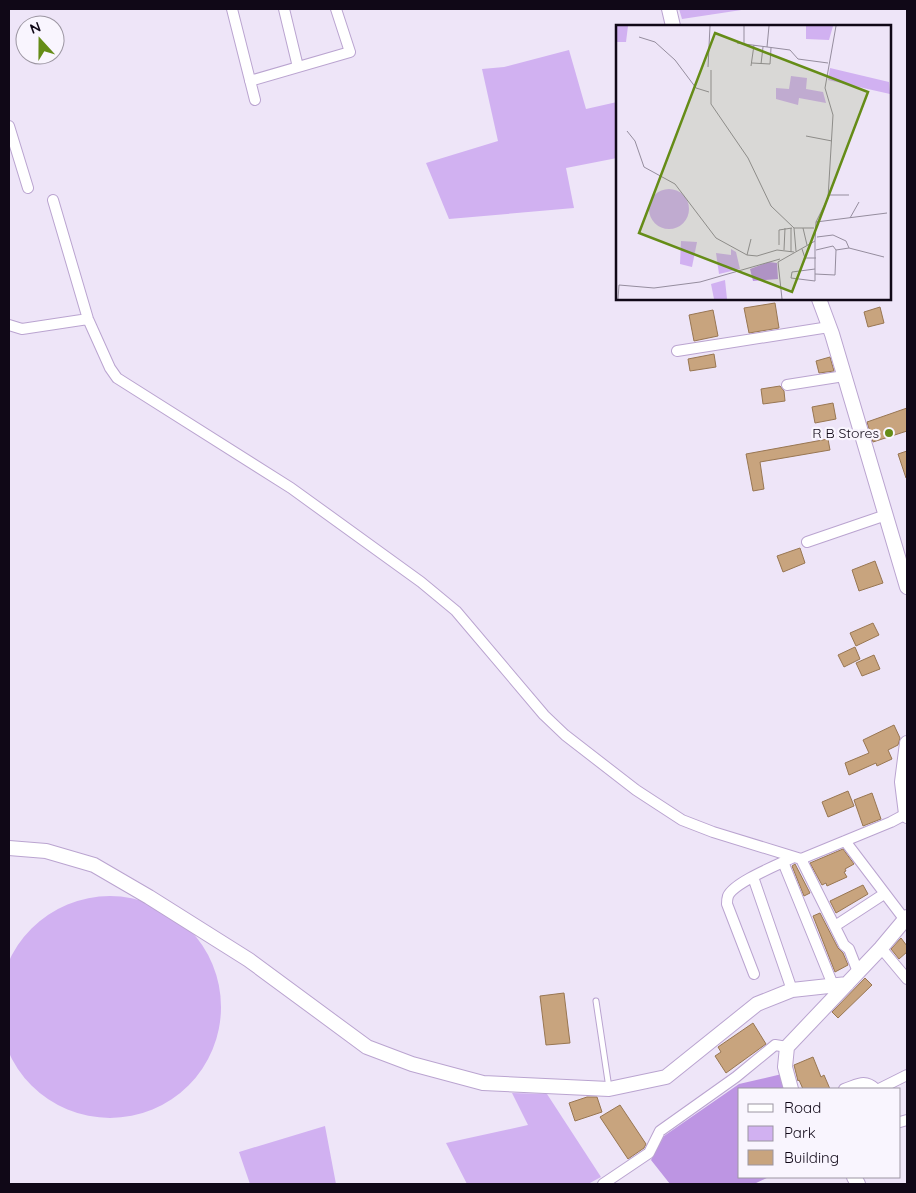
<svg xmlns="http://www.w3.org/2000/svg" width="916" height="1193" viewBox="0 0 916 1193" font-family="Quicksand,sans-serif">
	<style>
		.green { fill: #d1b1f1 }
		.forest { fill: #bd95e3 }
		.building { fill: #c8a47e; stroke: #987652 }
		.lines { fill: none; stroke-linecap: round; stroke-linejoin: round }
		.lane-casing { stroke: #baa4d0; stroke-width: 7 }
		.street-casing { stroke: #baa4d0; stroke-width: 12 }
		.secondary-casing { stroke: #baa4d0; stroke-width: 16 }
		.lane { stroke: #fff; stroke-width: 5 }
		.street { stroke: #fff; stroke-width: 10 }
		.secondary { stroke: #fff; stroke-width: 14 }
		.poi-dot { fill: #658c17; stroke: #f9f5fe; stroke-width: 2 }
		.labels { text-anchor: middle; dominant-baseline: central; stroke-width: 4.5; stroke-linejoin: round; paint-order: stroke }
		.poi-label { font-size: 14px; fill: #100817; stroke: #f9f5fe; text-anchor: end }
		.inset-road { fill: none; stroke: #958d9e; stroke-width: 1 }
		.view { fill: #658c17; fill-opacity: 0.15; stroke: #658c17; stroke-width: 2.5 }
		.inset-edge { fill: none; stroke: #100817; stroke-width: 2.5 }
	</style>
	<rect width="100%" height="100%" fill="#eee5f8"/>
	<path class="green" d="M679,9H748L682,19Z
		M569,50L586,109L617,102V158L566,168L574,208L449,219L426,163L498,141L482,69L504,67Z
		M-1 1007a111 111 0 1 1 222 0a111 111 0 1 1-222 0Z
		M512,1093L547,1094L601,1177L588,1184H467L446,1143L528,1125Z
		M325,1126L336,1184H250L239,1152Z"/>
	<path class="forest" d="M782,1074L786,1089H740V1177H769L754,1184H670L651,1160L664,1136L739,1084Z"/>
	<path class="building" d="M775,303L779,328L749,333L744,308Z
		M880,307L884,323L868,327L864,312Z
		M713,310L718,336L694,341L689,315Z
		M714,354L716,367L690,371L688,359Z
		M830,357L834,371L819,373L816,361Z
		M780,386L784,391L785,401L763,404L761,389Z
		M833,403L836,419L815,423L812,407Z
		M907,408V431L873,442L867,422Z
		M828,439L830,450L760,462L764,489L753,491L746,454Z
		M907,451V478H906L898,454Z
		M800,548L805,563L783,572L777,556Z
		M875,561L883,583L859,591L852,570Z
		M873,623L879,635L856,646L850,633Z
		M855,647L860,659L844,667L838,655Z
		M874,655L880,669L862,676L856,663Z
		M894,725L900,738L898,745L888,750L892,759L877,766L876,763L849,775L845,763L869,753L863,740Z
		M848,791L854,806L828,817L822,802Z
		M872,793L881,819L863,826L854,800Z
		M843,849L854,864L845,869L846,871L844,872L847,877L827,886L826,883L822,885L810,863Z
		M795,864L810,893L804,896L792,866Z
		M863,885L868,894L836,913L830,901Z
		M820,913L838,948L843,953L848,965L835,972L813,916Z
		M901,938L907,946V952L899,959L891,949Z
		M865,978L872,985L838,1018L832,1012Z
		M564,993L570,1043L546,1045L540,996Z
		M753,1023L766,1044L726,1073L715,1056L721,1052L718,1047Z
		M813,1057L821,1077L824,1075L830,1089H803L799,1080L798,1081L794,1065Z
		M587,1097H597L602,1112L575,1121L569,1103Z
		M620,1105L646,1144L644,1148L628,1159L600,1117Z"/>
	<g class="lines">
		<defs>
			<path id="lane" d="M596,1001L609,1088"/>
			<path id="street" d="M232,9L255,100
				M284,9L298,67
				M250,81L350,52L336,9
				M9,126L28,188
				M53,200L88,319L110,368L117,378L291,488L421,582L456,611L544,715L565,735L636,790L682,820L713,832L801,859L891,822L906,814
				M9,325L22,329L88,319
				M677,351L829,327
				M787,385L844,376
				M807,542L886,515
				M845,841L905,920
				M801,859L844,945L849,949L858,972
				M783,862L833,985
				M753,877L792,990
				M835,926L884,894
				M881,948L907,979
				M754,974L727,904C727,902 727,899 728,896C734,882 780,864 794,857
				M844,1089C857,1085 864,1078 876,1089
				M879,1089L907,1075
				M900,1122L907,1120
				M603,1184L649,1153L660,1131L736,1077L775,1045L787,1047"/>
			<path id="secondary" d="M669,9L673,26
				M819,299L832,334L907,587
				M907,743L902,782L906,814L907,816
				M9,848L46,851L94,865L149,897L249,960L367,1047L412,1064L483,1083L609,1089L666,1077L757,1004L792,990L847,984
				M791,1089L785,1067L787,1047L881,948L907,917
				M854,1177L858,1184"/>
		</defs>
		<use href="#lane" class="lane-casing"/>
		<use href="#street" class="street-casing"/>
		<use href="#secondary" class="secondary-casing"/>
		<use href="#lane" class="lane"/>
		<use href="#street" class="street"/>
		<use href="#secondary" class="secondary"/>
	</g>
	<circle class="poi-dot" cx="889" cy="433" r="5"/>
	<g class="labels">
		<g class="poi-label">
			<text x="879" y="433">R B Stores</text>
		</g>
	</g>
	<g transform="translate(616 25)">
		<rect width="275" height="275" fill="#eee5f8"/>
		<path d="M0,1H12L10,17H0ZM190,1H217L213,15L190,14ZM214,43L273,57L274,69L212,55ZM175,51L191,53L190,64L207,67L210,78L183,73L182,80L160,74V63L173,64ZM33 184a20 20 0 1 1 40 0a20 20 0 1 1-40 0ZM65,216L81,217L76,242L64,239ZM115,224L120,227L124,244L103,249L100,228L115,230ZM109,255L111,274H98L95,259Z" fill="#d1b1f1"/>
		<path d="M153,237L161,238L162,254L137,256L134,244Z" fill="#bd95e3"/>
		<path class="inset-road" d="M128,1V19M23,12L39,17L59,35L80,63L93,67M121,18L174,25L182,34L212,38M151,22L153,1M136,38L154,39L155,23M145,39L147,22M135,41L138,20M92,42L94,1M95,45V79L132,133L155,181L178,203H198M11,106L19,116L28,142L59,159L100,213L131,230L141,231L161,225L178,227M190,111L216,116M213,170H233M234,193L243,177M200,197L271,188M175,203V227M178,203L180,226M187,203L191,220M201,212L217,210L230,216L233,223L268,232M163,220V205L176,203M186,224L189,233H200M168,225L169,203M200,225L217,221L220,225M131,230L135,214M199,244L176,247L175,253L199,256V216M199,249L219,250L220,225L233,223M2,274L3,260L38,263L84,257L164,234M166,274L162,237L199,216L200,197L212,173L217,90L209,63L220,1"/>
		<path class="view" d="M99,8L252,67L176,267L23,208Z"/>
		<rect width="275" height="275" class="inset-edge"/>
	</g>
	<rect width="916" height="1193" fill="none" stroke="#100817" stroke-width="20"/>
	<rect x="738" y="1088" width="162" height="90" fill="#f9f5fe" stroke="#9c96a2"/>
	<rect x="748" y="1104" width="25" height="8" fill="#ffffff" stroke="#9c96a2"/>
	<text x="784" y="1113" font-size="15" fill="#100817">Road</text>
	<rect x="748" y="1126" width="25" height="15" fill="#d1b1f1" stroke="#9c96a2"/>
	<text x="784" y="1138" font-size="15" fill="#100817">Park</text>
	<rect x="748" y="1150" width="25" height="15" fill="#c8a47e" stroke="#9c96a2"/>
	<text x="784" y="1163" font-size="15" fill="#100817">Building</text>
	<g transform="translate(40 40) rotate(339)"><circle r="24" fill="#f9f5fe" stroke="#9c96a2"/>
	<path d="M0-4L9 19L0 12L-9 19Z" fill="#658c17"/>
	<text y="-8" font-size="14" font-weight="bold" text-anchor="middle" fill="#100817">N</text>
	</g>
</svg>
